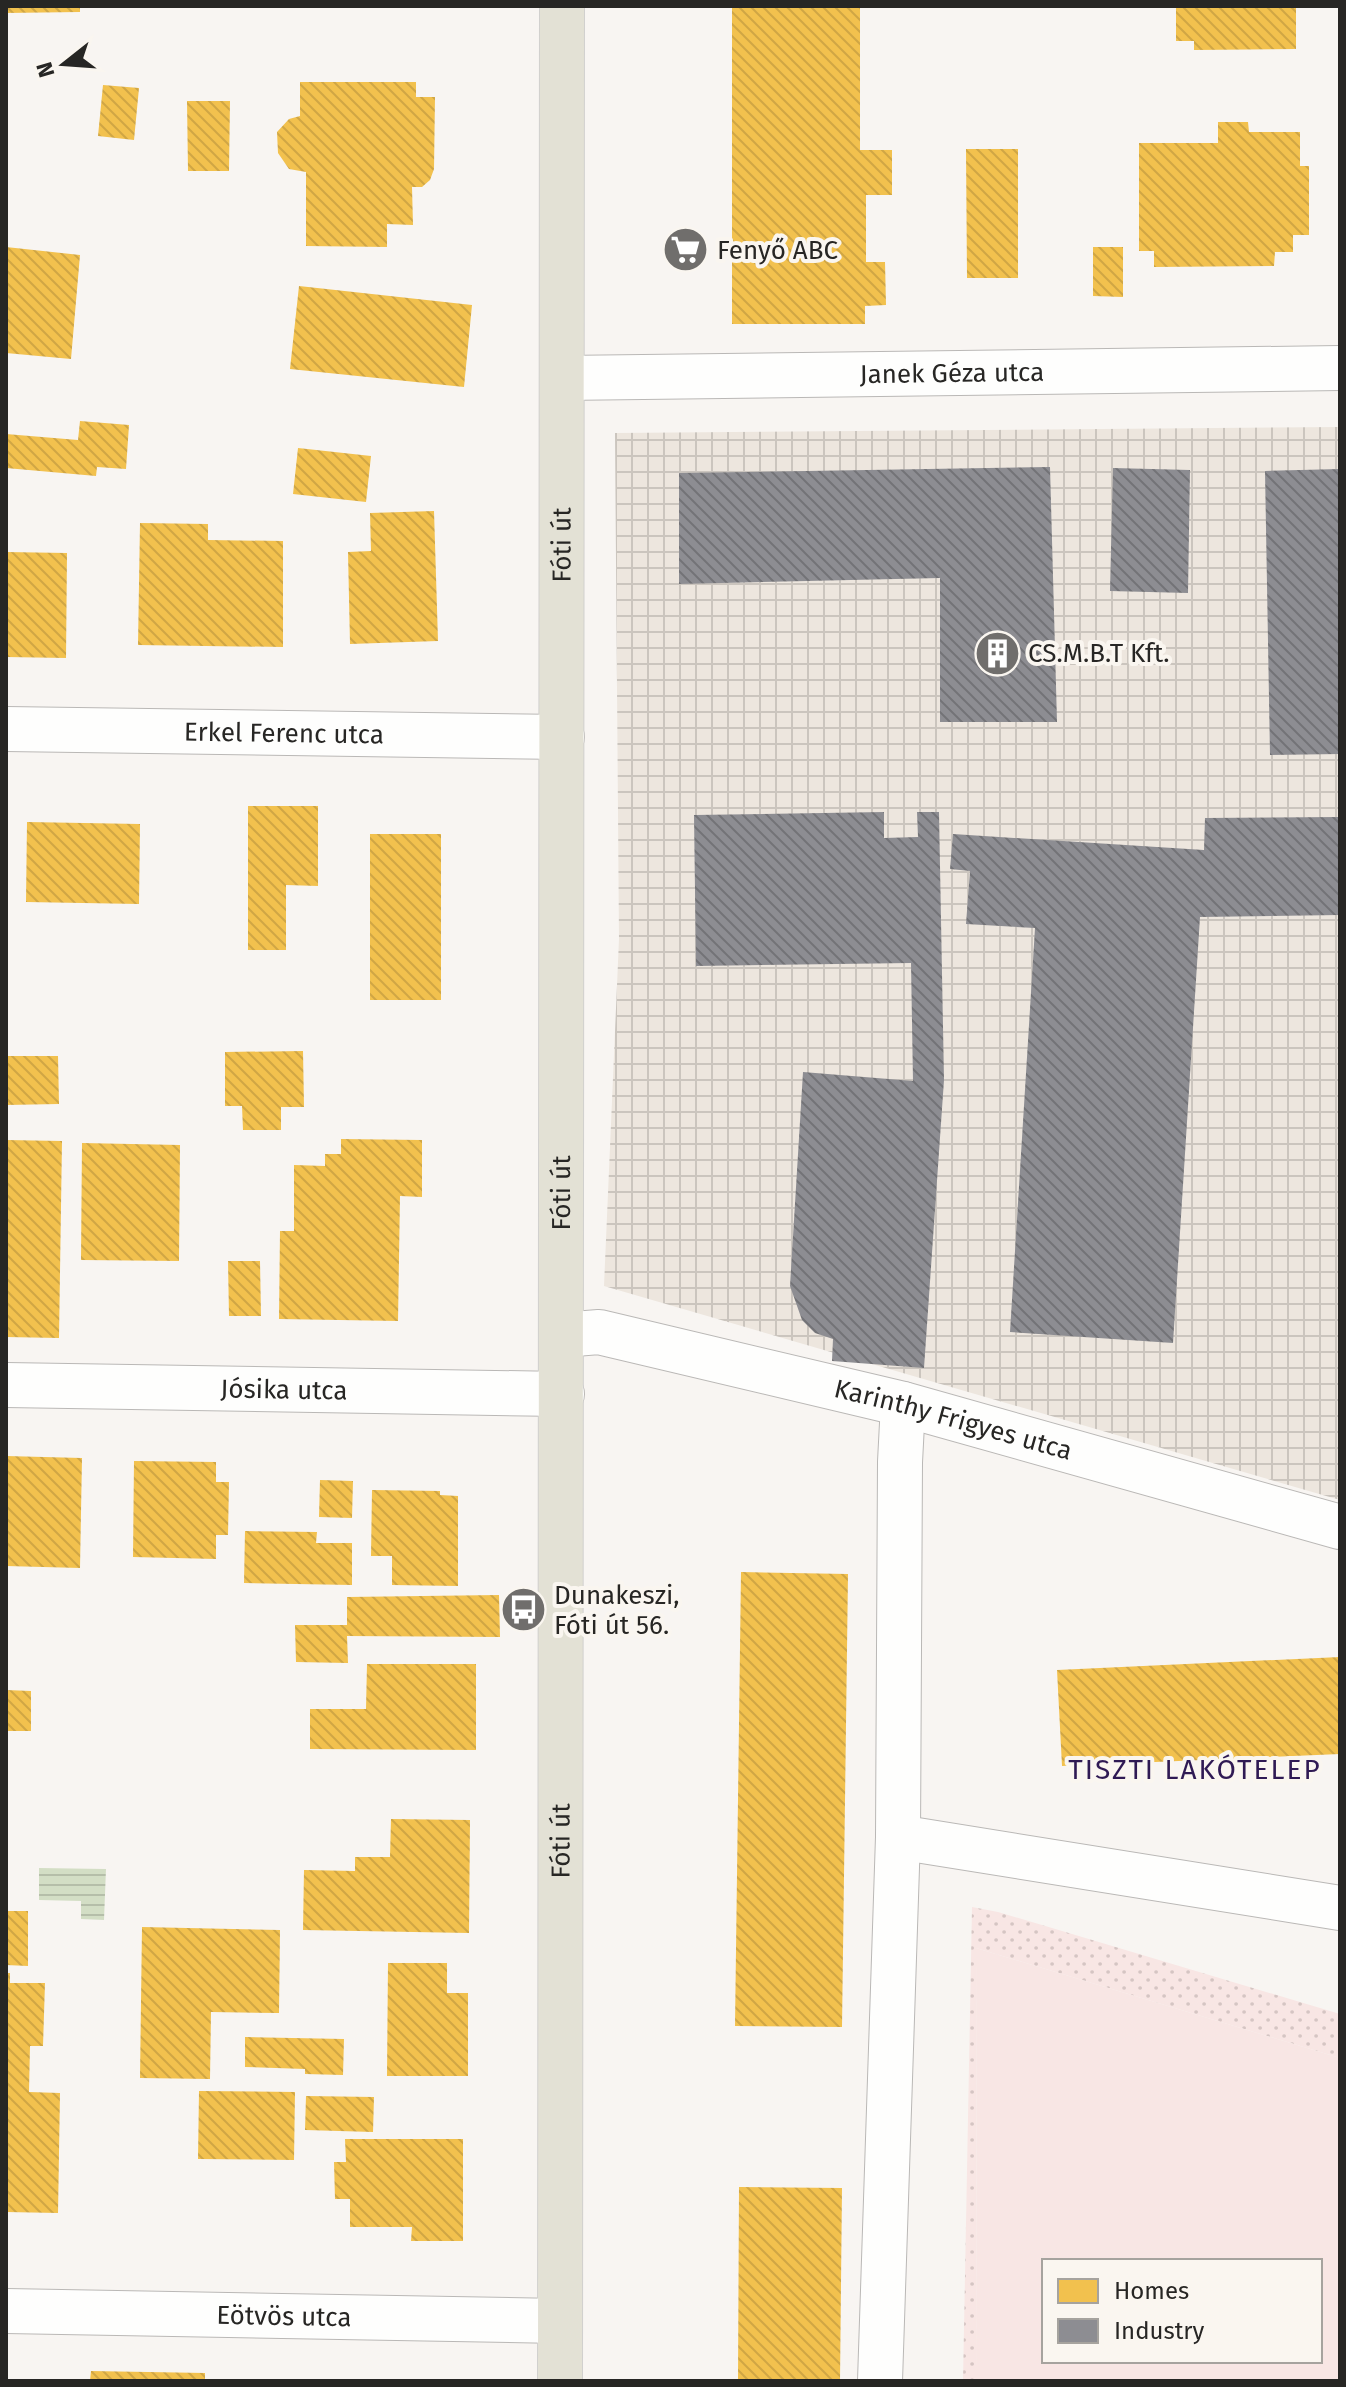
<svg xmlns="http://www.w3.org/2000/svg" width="1346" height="2387" viewBox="0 0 1346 2387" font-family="'Fira Sans',sans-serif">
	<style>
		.industrial { fill: url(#industrial-grid) }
		.grass { fill: url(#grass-dots) }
		.park { fill: #f8e6e4; fill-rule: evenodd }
		.water { fill: url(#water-rules) }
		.homes { fill: url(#homes-back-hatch) }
		.industry { fill: url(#industry-back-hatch) }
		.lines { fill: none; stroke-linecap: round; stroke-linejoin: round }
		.minor-casing { stroke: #bab8b6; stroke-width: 46 }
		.major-casing { stroke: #d1d0ce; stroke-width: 46 }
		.minor { stroke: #fefefd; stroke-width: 44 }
		.major { stroke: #e3e1d5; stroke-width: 44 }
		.labels { text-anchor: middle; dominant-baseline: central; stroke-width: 8; stroke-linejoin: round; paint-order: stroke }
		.poi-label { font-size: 26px; fill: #272624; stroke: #faf6f0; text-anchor: start }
		.street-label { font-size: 26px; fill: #272624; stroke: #faf6f0 }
		.neighbourhood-label { font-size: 28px; letter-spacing: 2px; fill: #2f1a54; stroke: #faf6f0 }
	</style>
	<defs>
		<pattern id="industrial-grid" width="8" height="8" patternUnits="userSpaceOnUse" patternTransform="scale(2)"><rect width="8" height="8" fill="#ede6de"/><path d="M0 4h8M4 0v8" fill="none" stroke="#cbc5be"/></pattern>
		<pattern id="grass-dots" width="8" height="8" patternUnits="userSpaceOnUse" patternTransform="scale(2)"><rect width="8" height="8" fill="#f8e6e4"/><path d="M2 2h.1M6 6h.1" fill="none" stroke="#d5c5c3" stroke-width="1.8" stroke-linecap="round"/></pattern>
		<pattern id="water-rules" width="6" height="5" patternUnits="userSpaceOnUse" patternTransform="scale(2)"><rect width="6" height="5" fill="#d3dec5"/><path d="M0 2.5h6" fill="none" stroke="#b5bea9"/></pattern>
		<pattern id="homes-back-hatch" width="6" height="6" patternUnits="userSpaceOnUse" patternTransform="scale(2)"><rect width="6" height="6" fill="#f2c14e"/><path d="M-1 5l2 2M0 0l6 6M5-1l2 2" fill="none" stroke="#d0a644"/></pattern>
		<pattern id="industry-back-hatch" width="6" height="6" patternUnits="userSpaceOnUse" patternTransform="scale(2)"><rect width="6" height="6" fill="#8d8d92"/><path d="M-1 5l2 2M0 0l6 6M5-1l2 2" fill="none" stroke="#737377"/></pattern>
	</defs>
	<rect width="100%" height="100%" fill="#f8f5f2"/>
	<path class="industrial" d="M1340,427V1500L604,1286L619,939L615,433Z"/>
	<path class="grass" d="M972,1907L998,1912L1340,2014V2058L976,1948L977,2381H963Z"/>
	<path class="park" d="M976,1948L1340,2058V2381H977ZM1044,2261H1320V2361H1044Z"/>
	<path class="water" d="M39,1868L106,1869L104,1920L81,1919V1901L39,1900Z"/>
	<path class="homes" d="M6,6H80V12L6,13Z
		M732,6H860V150H892V195H866V262H885L886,305L865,306V324H732Z
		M1176,6H1296V49L1194,50V41H1176Z
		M300,82H416V97H435L434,169L430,180L422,187H412L413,225L387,224V247L306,246V172L289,169L278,153L277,132L289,119L300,116Z
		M103,85L139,88L134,140L98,136Z
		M187,101H230L229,171H188Z
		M1218,122H1248L1249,132H1300V166H1309V235H1293V252H1275L1274,266L1154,267V251H1139V143H1218Z
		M966,149H1018V278H967Z
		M6,247L80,255L71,359L6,353Z
		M1093,247H1123V297L1093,296Z
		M299,286L472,305L464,387L290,369Z
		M80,421L129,425L126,469L97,467L96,476L6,468V434L78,440Z
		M298,448L371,456L366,502L293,494Z
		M434,511L438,641L350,644L348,552L371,551L370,513Z
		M140,523L208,524V540L283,541V647L138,645Z
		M6,552L67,553L66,658L6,657Z
		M248,806H318V886L286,885V950H248Z
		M27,822L140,824L139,904L26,902Z
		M370,834H441V1000H370Z
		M303,1051L304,1107H281V1130H243L242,1106H225V1052Z
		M6,1056H58L59,1104L6,1105Z
		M341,1139L422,1140V1197L400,1196L398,1321L279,1319L280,1231H294V1165L325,1166V1154H341Z
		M6,1140L62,1141L59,1338L6,1337Z
		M82,1143L180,1145L179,1261L81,1260Z
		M228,1261H260L261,1316H229Z
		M6,1456L82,1458L80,1568L6,1566Z
		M134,1461L216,1462V1482H229L228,1535H216V1559L133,1557Z
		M320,1480L353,1481L352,1518L319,1517Z
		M372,1490L440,1491V1495L458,1496V1586L392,1585V1556H371Z
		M245,1531L317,1532L316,1543H352V1585L244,1583Z
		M741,1572L848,1574L842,2027L735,2026Z
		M499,1595L500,1637L347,1636L348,1663L296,1662L295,1625H347V1597Z
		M1340,1657V1754L1062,1766L1057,1670Z
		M367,1664H476V1750L310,1749V1709H366Z
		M6,1690L31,1691V1731H6Z
		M391,1819L470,1820L469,1933L303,1930L304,1870L355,1871V1857H390Z
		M6,1911H28V1966L6,1965Z
		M142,1927L280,1930L279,2013L211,2012L210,2079L140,2078Z
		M388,1963H447V1993H468V2076H387Z
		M6,1973H10V1983H45L43,2046H30L29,2092L60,2093L58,2213L6,2212Z
		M245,2037L344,2039L343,2075L305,2074V2069L245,2067Z
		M199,2091L295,2092L294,2160L198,2159Z
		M306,2096L374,2097L373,2132L305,2130Z
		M345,2139H463V2241H411L412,2227H350V2199H335L334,2162H346Z
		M739,2187L842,2188L840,2381H738Z
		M91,2371L205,2373V2381H90Z"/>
	<path class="industry" d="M1050,467L1057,722H940V578L679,584V473Z
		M1113,468L1190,470L1188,593L1110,591Z
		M1340,469V754L1270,755L1265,471Z
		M884,812V838L918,837L917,812H939L944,1080L924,1368L832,1361L833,1339L815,1333L802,1320L790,1286L803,1072L913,1081L911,963L696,966L694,815Z
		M1340,817V915L1200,917L1173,1343L1010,1332L1035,928L966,924L970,871L950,869L953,834L1204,850L1205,818Z"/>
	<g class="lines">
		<defs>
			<g id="minor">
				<path id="s1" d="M562,378L1340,368"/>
				<path id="s2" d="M6,729L562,737"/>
				<path id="s3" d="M562,1335L599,1332L903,1404L1340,1527"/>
				<path id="s4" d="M6,1385L562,1394"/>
				<path d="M898,1837L1340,1908"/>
				<path id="s5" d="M6,2311L560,2321"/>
				<path d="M880,2381L898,1837L900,1462L903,1404"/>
			</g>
			<g id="major">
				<path id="s6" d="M560,2381L562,6"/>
			</g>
		</defs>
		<use href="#minor" class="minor-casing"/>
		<use href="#major" class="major-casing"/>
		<use href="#minor" class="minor"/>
		<use href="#major" class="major"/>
	</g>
	<defs>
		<symbol id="supermarket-disc" viewBox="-11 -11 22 22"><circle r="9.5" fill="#706e6c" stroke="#faf6f0"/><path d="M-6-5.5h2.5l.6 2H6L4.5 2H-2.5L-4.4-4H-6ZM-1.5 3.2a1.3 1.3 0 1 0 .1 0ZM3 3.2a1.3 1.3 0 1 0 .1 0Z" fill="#fff"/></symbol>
		<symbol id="building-disc" viewBox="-11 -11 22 22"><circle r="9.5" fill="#706e6c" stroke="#faf6f0"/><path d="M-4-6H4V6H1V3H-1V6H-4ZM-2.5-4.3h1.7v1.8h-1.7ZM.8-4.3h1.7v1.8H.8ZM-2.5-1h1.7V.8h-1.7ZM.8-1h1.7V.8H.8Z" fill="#fff"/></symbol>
		<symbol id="bus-disc" viewBox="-11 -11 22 22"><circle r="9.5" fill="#706e6c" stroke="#faf6f0"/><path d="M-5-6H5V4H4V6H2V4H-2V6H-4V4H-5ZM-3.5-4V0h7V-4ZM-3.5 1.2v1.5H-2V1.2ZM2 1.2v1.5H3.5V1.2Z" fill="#fff"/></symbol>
	</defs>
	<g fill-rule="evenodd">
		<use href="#supermarket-disc" x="660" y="224" width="51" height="51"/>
		<use href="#building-disc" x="972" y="628" width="51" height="51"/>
		<use href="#bus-disc" x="498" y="1584" width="51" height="51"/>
	</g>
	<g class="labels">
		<g class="poi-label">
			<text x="717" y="250">Fenyő ABC</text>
			<text x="1028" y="653">CS.M.B.T Kft.</text>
			<text x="554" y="1595">Dunakeszi,<tspan x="554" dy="30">Fóti út 56.</tspan></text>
		</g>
		<g class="street-label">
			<text stroke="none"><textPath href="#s1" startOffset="390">Janek Géza utca</textPath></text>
			<text stroke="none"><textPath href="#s6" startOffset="1836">Fóti út</textPath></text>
			<text stroke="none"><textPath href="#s2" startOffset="278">Erkel Ferenc utca</textPath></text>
			<text stroke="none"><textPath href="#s6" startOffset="1188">Fóti út</textPath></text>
			<text stroke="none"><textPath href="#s4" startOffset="278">Jósika utca</textPath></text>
			<text stroke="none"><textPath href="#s3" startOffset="402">Karinthy Frigyes utca</textPath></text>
			<text stroke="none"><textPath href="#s6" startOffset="540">Fóti út</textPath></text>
			<text stroke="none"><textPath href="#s5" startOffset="278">Eötvös utca</textPath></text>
		</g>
		<g class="neighbourhood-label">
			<text x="1195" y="1769">TISZTI LAKÓTELEP</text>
		</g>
	</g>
	<rect width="1346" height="2387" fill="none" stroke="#272624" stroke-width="16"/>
	<rect x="1042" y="2259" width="280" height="104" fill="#faf6f0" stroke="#a6a39e" stroke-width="2"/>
	<rect x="1058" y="2279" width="40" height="24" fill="#f2c14e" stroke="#a6a39e" stroke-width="2"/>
	<text x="1114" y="2299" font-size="24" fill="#272624">Homes</text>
	<rect x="1058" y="2319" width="40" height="24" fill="#8d8d92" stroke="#a6a39e" stroke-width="2"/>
	<text x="1114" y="2339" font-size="24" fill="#272624">Industry</text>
	<g transform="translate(64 64) rotate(253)" stroke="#faf6f0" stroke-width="6" paint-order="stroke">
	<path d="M0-6L14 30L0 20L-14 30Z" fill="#272624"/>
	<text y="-12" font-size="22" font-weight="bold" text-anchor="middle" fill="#272624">N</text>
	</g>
</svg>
